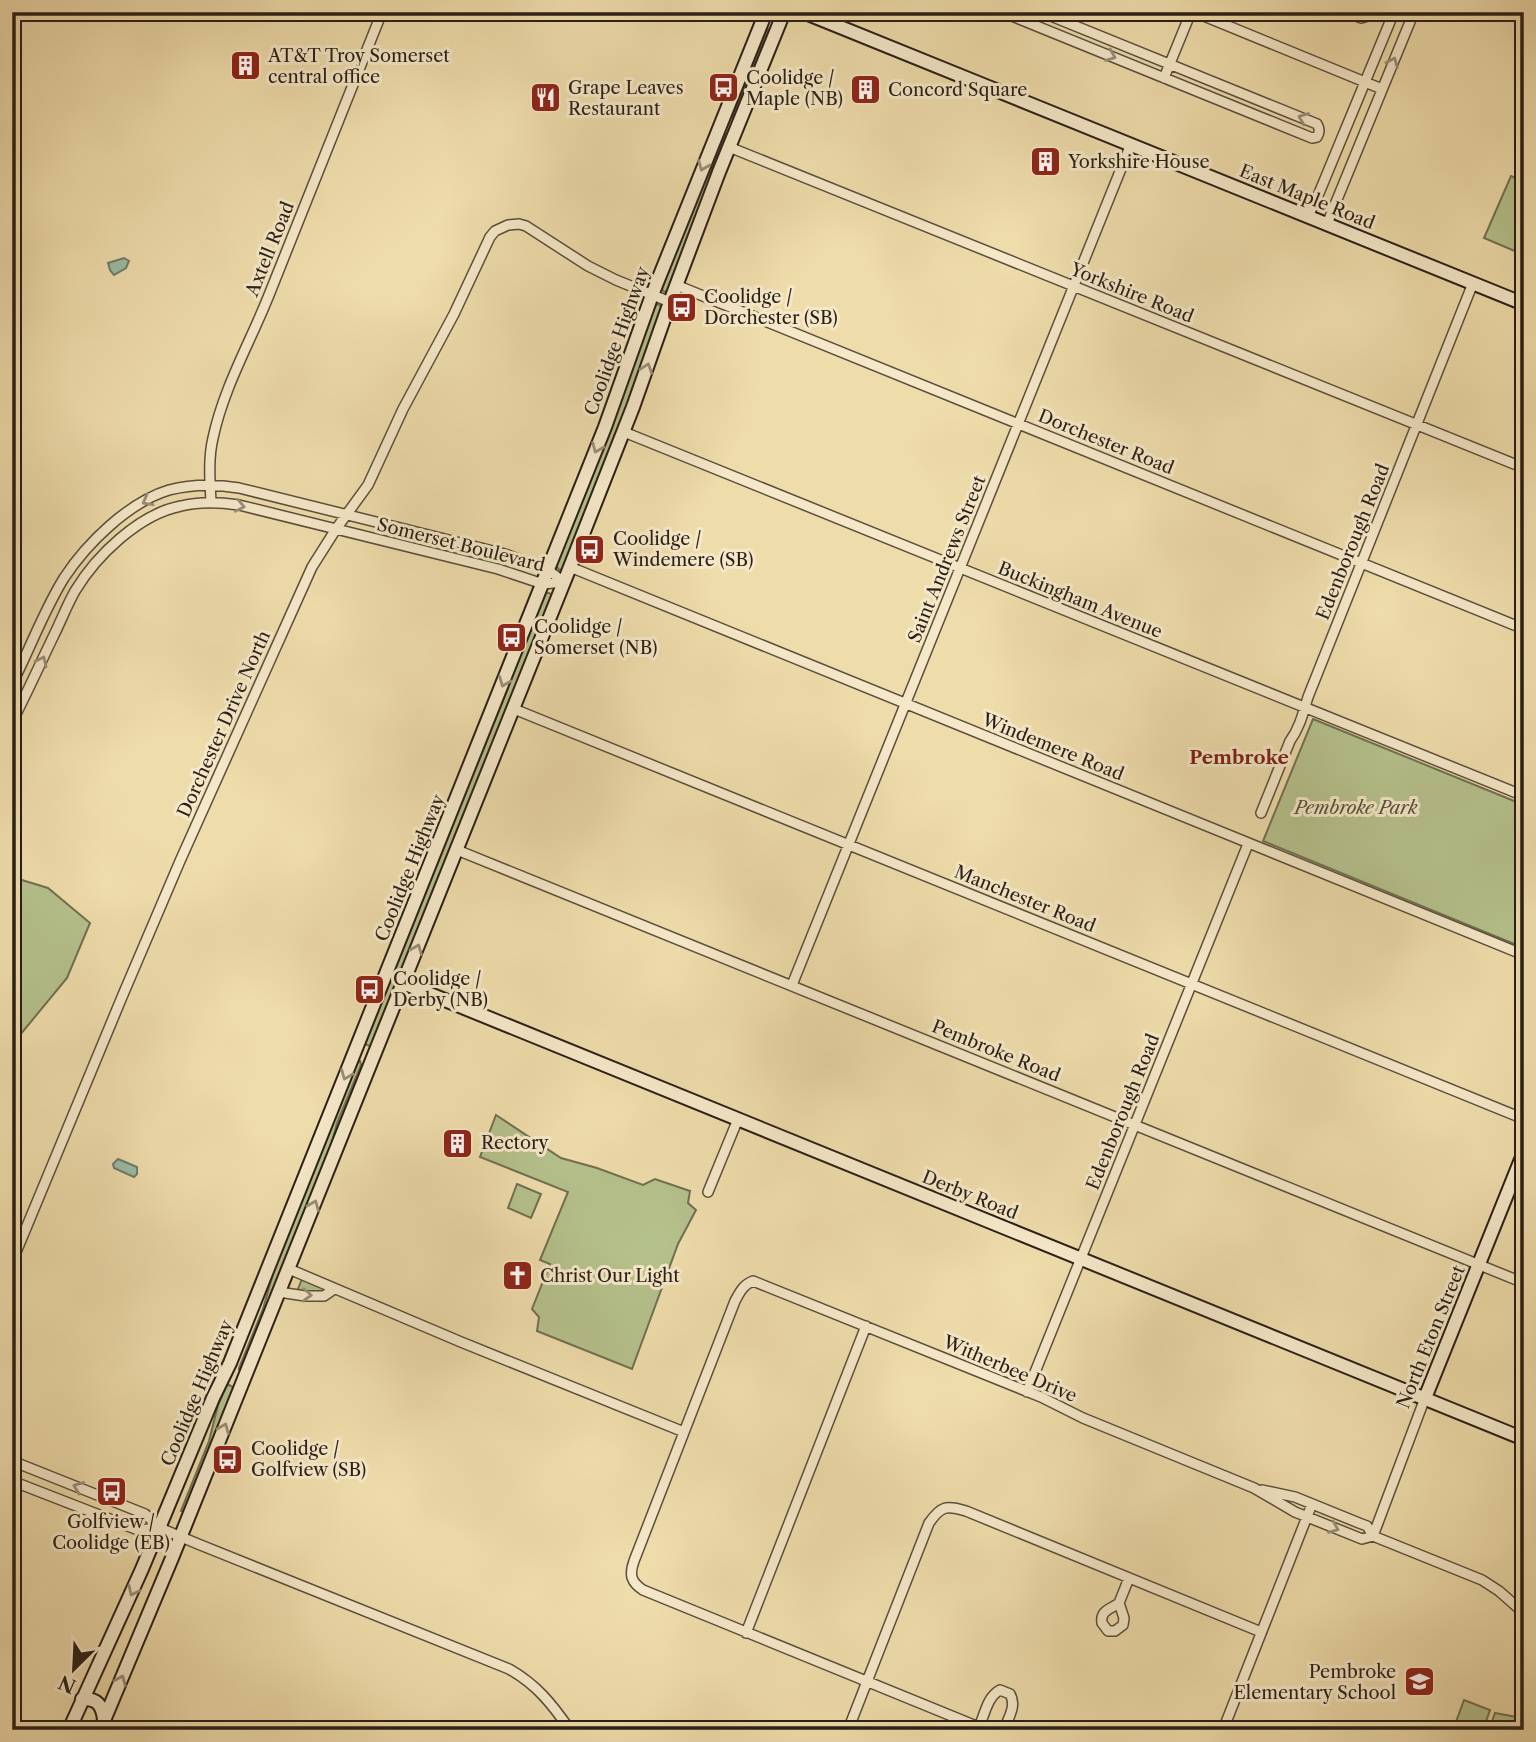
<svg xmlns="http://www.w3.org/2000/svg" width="1536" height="1742" viewBox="0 0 1536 1742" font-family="'Libre Caslon Text',serif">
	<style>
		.green { fill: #b5c18c; stroke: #6f7052; stroke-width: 2 }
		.water { fill: #9bbca4; stroke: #6d7d6c; stroke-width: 2 }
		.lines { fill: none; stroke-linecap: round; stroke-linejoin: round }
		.street-casing { stroke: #5a4e3c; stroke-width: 12 }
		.secondary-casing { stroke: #291f17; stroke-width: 16 }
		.street { stroke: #f5e8c8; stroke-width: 9 }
		.secondary { stroke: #f5e8c8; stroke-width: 12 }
		.oneway { stroke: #998e78 }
		.labels { text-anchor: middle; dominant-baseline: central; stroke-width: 6; stroke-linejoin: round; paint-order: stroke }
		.poi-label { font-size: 18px; fill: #291f17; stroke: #f5e8c8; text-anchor: start }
		.street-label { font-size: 18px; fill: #291f17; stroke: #f5e8c8 }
		.park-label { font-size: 18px; font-style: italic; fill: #53503a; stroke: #f5e8c8 }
		.neighbourhood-label { font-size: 19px; font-weight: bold; fill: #7a1f14; stroke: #f5e8c8 }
	</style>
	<rect width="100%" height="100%" fill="#efdcab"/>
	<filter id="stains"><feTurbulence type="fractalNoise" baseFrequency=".00286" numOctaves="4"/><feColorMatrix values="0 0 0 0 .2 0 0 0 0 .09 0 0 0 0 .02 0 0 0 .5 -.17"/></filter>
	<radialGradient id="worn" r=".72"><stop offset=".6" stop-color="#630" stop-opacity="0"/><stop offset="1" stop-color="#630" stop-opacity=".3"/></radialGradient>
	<path class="green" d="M765,28L768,29L733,117L731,118Z
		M723,133L726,135L711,173L706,193L669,290L664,292L661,287Z
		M1511,176L1524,182V255L1484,238Z
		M658,304L662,307V309L633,394L563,569L559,570L556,565L623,395L653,306Z
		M546,593H549L553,596L372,1047L365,1044Z
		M1313,719L1524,805V948L1263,841Z
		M12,877L48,888L90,923L67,978L20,1035L12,1040Z
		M360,1061L361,1065L337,1123L329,1153L241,1371L239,1370V1368L263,1309L276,1263L357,1062Z
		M496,1115L561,1158L597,1168L643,1185L655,1179L690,1191L688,1203L696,1210L678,1244L632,1369L537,1331L539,1317L532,1309L550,1264L540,1260L568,1192L480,1157Z
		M517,1184L541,1194L531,1218L508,1208Z
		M302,1279L324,1288L325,1290L323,1292H301L298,1289Z
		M227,1384L235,1388L184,1512L181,1511L209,1441L218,1405Z
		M1464,1700L1490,1710L1483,1730H1453Z
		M1495,1713L1517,1717L1518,1730H1489Z"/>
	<path class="water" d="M124,258L129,261L126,268L114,275L110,270L108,263Z
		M118,1159L137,1167V1174L134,1177L114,1168L113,1164Z"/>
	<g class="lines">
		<defs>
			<path id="street" d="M1002,12L1312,138L1317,137C1320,132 1320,129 1317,124L1041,12
				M1194,12L1382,89
				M1345,12L1361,18L1365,17L1368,12
				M939,16L941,12
				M1164,78L1191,12
				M729,147L1524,468
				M1308,216L1317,198L1394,12
				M1327,224L1414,12
				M676,285L1524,629
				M624,432L1524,796
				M211,502C210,481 208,459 213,438C224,386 252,339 271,290C308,197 345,105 382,12
				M570,567L1524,955
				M12,684C30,649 43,612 64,578C87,543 129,502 169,490C192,484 216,484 239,488L505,554L548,570L564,582
				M514,709L1524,1119
				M12,722C27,693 40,664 54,635C61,621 67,605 75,591C96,556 139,514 181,506C200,501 219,502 239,505L498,569L543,584L564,582
				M1261,813L1290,741C1300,727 1303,713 1308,697L1473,283
				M457,850L1524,1283
				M792,985L1131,144
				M708,1192L738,1119
				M12,1262L122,997L180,861L312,567L336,529L368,485L403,409L454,314L490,237L495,231L508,225L519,224L526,226L588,266L616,280L670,302
				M289,1269L461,1342L684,1432
				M279,1292L305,1296H324L334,1289
				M1027,1392L1248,844
				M12,1461L145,1514L160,1528L198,1544L509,1669C537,1685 552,1704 570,1730
				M12,1481L138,1530L160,1528
				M1262,1490L1295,1497L1359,1523L1367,1526L1373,1536L1482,1580L1499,1591L1524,1613
				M1373,1536L1425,1398
				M1119,1603C1111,1609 1100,1610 1102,1623L1108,1631H1115L1123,1625L1124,1618L1119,1603L1129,1578
				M746,1633L866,1326
				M979,1727C985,1714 987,1697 1000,1690L1010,1694C1017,1706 1008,1718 1004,1730
				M848,1730L929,1523C941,1506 946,1505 966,1511L1261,1632
				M986,1730L643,1590C631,1582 629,1575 634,1561L735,1301C740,1292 743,1285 753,1281L1041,1397L1083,1418L1254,1488L1295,1512L1362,1539L1373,1536
				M1223,1730L1312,1504"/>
			<path id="secondary" d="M803,12L1524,304
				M403,983L1524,1439
				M1425,1398L1524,1152
				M82,1699C97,1698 102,1705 104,1719
				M69,1730L142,1569L213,1398L230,1363L605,427L652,295L766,12
				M100,1730L172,1558L570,567L633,407L670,302L719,172L784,12"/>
		</defs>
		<use href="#street" class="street-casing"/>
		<use href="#secondary" class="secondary-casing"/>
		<use href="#street" class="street"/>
		<use href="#secondary" class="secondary"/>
	</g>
	<defs><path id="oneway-chevron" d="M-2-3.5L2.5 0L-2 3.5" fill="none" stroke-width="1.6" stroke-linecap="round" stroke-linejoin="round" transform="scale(1.75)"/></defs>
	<g class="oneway">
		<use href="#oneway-chevron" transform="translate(1111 56) rotate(22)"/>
		<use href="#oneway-chevron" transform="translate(1393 62) rotate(-67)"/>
		<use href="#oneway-chevron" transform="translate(1303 118) rotate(-158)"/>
		<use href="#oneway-chevron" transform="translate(703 166) rotate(112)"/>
		<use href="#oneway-chevron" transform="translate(647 368) rotate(-71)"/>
		<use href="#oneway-chevron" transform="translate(597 448) rotate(112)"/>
		<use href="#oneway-chevron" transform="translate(147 501) rotate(151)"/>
		<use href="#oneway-chevron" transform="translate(240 506) rotate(11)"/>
		<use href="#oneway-chevron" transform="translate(42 661) rotate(-65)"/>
		<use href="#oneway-chevron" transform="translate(504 682) rotate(112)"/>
		<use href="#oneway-chevron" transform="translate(417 949) rotate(-68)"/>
		<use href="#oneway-chevron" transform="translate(346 1075) rotate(112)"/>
		<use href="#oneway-chevron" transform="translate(314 1205) rotate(-68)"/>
		<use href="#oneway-chevron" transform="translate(307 1295) rotate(3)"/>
		<use href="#oneway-chevron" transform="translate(224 1428) rotate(-68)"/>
		<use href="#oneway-chevron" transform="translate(78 1487) rotate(-159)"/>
		<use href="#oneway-chevron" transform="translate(1334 1528) rotate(22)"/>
		<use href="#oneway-chevron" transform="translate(133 1591) rotate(115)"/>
		<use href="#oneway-chevron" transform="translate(121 1680) rotate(-67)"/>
	</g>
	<defs>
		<symbol id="building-square" viewBox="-11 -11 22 22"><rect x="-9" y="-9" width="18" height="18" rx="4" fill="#8f2418" stroke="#f5e8c8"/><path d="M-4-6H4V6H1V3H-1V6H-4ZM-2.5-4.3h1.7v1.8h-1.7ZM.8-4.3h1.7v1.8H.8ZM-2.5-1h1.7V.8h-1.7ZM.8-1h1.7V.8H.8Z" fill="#fff"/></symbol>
		<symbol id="bus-square" viewBox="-11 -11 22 22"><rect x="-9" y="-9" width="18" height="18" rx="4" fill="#8f2418" stroke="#f5e8c8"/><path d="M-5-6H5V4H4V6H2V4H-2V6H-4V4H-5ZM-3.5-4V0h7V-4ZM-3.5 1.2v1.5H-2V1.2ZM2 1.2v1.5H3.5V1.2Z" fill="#fff"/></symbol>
		<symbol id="restaurant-square" viewBox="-11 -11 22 22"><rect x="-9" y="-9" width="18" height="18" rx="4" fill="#8f2418" stroke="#f5e8c8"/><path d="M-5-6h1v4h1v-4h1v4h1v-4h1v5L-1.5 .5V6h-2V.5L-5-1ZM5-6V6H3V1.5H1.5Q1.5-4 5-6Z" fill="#fff"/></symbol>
		<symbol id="church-square" viewBox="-11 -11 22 22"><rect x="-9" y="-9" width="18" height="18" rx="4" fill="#8f2418" stroke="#f5e8c8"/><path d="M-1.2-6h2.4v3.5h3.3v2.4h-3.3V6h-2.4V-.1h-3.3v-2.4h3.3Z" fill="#fff"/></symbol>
		<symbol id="school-square" viewBox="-11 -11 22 22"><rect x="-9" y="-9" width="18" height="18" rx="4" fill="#8f2418" stroke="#f5e8c8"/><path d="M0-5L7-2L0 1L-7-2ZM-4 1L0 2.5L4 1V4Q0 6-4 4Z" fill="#fff"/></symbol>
	</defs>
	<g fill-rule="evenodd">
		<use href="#building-square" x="228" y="48" width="35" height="35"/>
		<use href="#bus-square" x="706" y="70" width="35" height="35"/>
		<use href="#building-square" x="848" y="72" width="35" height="35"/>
		<use href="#restaurant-square" x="528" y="80" width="35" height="35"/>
		<use href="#building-square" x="1028" y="144" width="35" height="35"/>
		<use href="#bus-square" x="664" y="290" width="35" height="35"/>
		<use href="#bus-square" x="572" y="532" width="35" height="35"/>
		<use href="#bus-square" x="494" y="620" width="35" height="35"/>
		<use href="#bus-square" x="352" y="972" width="35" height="35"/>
		<use href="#building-square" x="440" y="1126" width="35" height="35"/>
		<use href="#church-square" x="500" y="1258" width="35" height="35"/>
		<use href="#bus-square" x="210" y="1442" width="35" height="35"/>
		<use href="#bus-square" x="94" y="1474" width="35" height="35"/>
		<use href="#school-square" x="1402" y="1664" width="35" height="35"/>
	</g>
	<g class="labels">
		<g class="poi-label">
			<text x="268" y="56">AT&amp;T Troy Somerset<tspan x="268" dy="21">central office</tspan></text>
			<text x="746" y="78">Coolidge /<tspan x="746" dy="21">Maple (NB)</tspan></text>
			<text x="568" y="88">Grape Leaves<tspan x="568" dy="21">Restaurant</tspan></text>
			<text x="888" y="90">Concord Square</text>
			<text x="1068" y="162">Yorkshire House</text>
			<text x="704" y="297">Coolidge /<tspan x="704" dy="21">Dorchester (SB)</tspan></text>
			<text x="613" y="539">Coolidge /<tspan x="613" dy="21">Windemere (SB)</tspan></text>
			<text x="534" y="627">Coolidge /<tspan x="534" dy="21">Somerset (NB)</tspan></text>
			<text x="393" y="979">Coolidge /<tspan x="393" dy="21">Derby (NB)</tspan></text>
			<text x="481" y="1143">Rectory</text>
			<text x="540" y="1276">Christ Our Light</text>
			<text x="251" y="1449">Coolidge /<tspan x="251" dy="21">Golfview (SB)</tspan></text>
			<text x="111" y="1522" text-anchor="middle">Golfview /<tspan x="111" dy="21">Coolidge (EB)</tspan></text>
			<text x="1396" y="1672" text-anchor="end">Pembroke<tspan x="1396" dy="21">Elementary School</tspan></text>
		</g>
		<g class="street-label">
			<text transform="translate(1307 197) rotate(22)">East Maple Road</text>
			<text transform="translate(270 249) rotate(-68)">Axtell Road</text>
			<text transform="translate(1132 293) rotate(22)">Yorkshire Road</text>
			<text transform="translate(617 341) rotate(-70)">Coolidge Highway</text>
			<text transform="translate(1106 442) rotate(22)">Dorchester Road</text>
			<text transform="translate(1353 542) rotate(-68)">Edenborough Road</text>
			<text transform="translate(461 545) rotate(14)">Somerset Boulevard</text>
			<text transform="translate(947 559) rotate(-68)">Saint Andrews Street</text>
			<text transform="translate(1080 600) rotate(22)">Buckingham Avenue</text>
			<text transform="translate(224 724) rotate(-66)">Dorchester Drive North</text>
			<text transform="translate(1053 747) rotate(22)">Windemere Road</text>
			<text transform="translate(410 868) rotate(-68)">Coolidge Highway</text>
			<text transform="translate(1025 899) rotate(22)">Manchester Road</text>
			<text transform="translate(996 1051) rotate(22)">Pembroke Road</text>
			<text transform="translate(1123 1112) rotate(-68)">Edenborough Road</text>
			<text transform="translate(970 1195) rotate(22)">Derby Road</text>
			<text transform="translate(1431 1337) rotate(-68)">North Eton Street</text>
			<text transform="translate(1010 1369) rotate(23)">Witherbee Drive</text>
			<text transform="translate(197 1393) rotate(-67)">Coolidge Highway</text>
		</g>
		<g class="park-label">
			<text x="1356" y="808">Pembroke Park</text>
		</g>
		<g class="neighbourhood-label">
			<text x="1239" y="757">Pembroke</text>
		</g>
	</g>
	<rect width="1536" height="1742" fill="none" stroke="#efdcab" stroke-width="42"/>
	<rect x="14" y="14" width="1508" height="1714" fill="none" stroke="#291f17" stroke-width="3.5"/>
	<rect x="21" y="21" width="1494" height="1700" fill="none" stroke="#291f17" stroke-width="2"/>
	<g transform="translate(74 1669) rotate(204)" stroke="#f5e8c8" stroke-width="5" paint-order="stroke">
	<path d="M0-5L12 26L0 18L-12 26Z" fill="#291f17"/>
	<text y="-10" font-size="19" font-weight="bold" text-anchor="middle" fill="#291f17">N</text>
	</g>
	<rect width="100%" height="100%" filter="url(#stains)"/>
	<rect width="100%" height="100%" fill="url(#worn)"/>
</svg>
